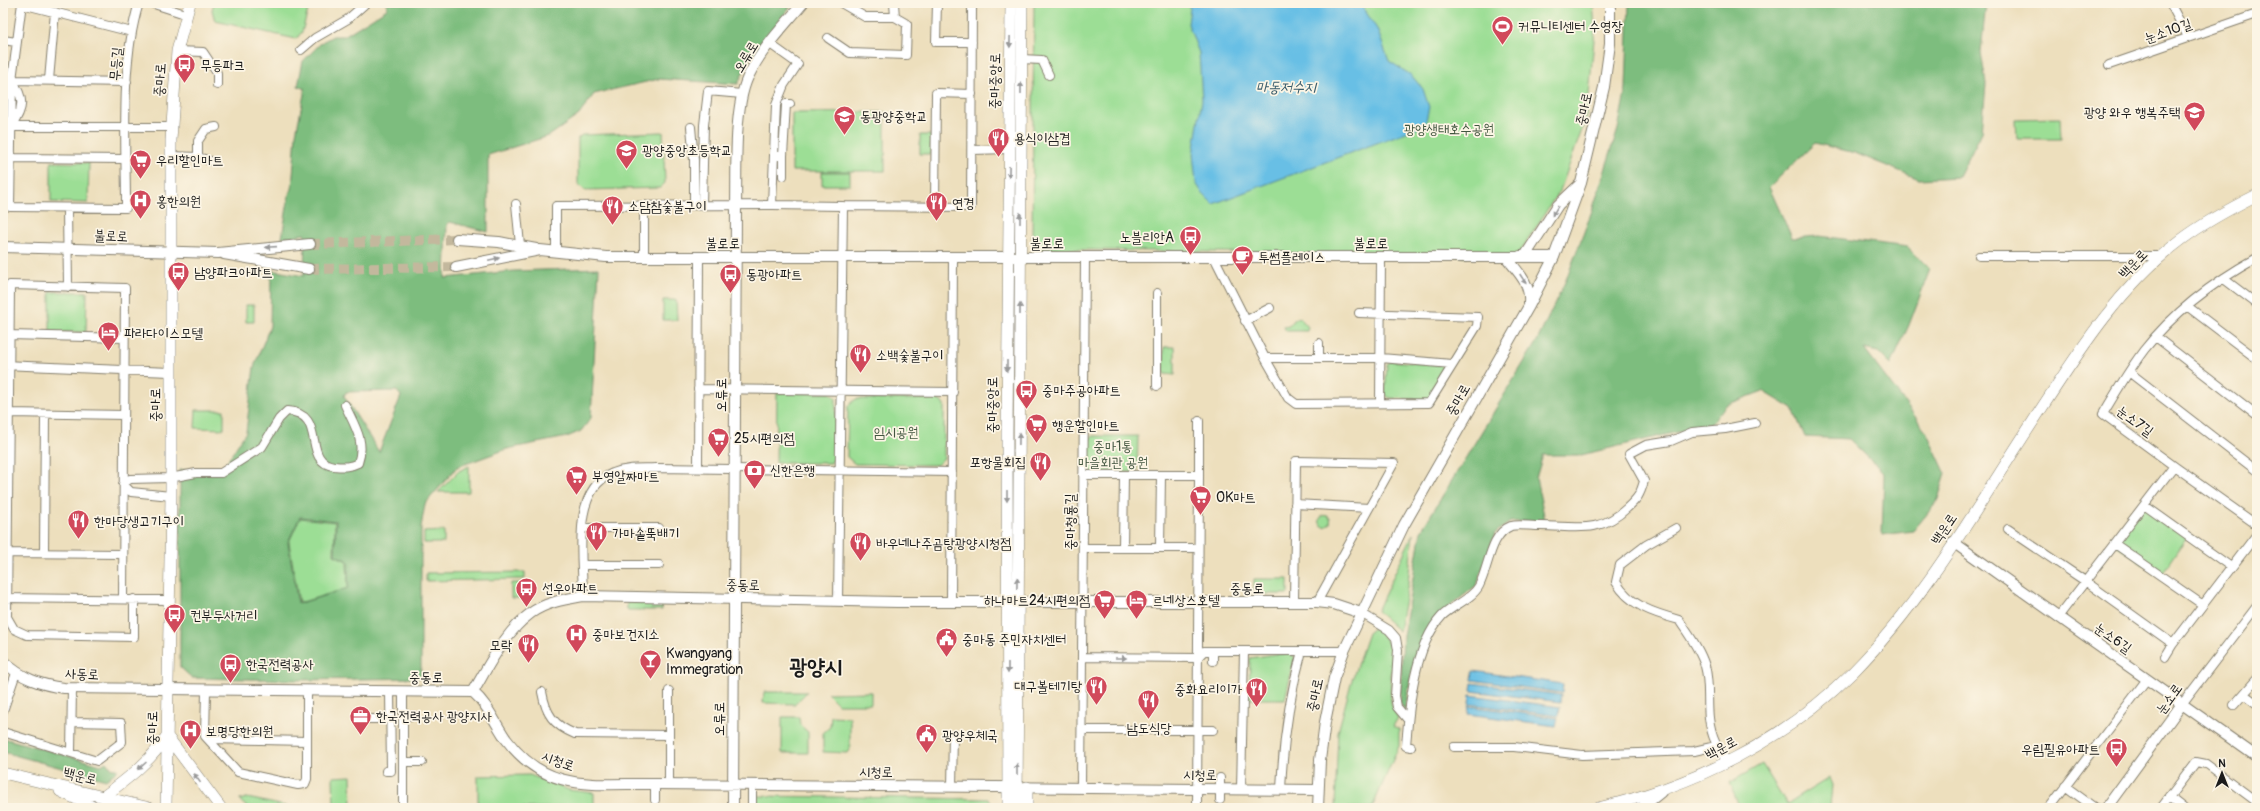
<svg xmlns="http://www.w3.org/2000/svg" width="2260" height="811" viewBox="0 0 2260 811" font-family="Pangolin,'Poor Story',sans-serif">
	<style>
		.green { fill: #9cde95; stroke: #5c7d58 }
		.forest { fill: #7dbd7e; stroke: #4c6c4d; fill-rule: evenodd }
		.water { fill: #67bfe5; stroke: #426e80 }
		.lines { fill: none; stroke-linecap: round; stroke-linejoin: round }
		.tertiary-tunnel { stroke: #c3b89d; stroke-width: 10; stroke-dasharray: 10 5; stroke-linecap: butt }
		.minor-casing { stroke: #847e6c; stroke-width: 10 }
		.tertiary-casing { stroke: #847e6c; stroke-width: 12 }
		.secondary-casing { stroke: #847e6c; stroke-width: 12 }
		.minor { stroke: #fff; stroke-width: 8 }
		.tertiary { stroke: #fff; stroke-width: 10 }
		.secondary { stroke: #fff; stroke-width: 11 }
		.oneway { fill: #999 }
		.labels { text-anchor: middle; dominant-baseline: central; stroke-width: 3.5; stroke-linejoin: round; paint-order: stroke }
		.poi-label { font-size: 14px; fill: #1c1c1c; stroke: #fcf5e5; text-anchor: start }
		.street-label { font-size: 14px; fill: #1c1c1c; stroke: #fcf5e5 }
		.park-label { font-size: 14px; fill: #425640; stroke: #fcf5e5 }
		.water-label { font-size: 15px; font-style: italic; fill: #3a5d6c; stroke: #fcf5e5 }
		.town-label { font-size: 22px; font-weight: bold; fill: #1c1c1c; stroke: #fcf5e5 }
	</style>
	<rect width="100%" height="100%" fill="#fcf5e5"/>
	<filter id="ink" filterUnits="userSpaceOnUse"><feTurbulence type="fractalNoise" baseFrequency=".025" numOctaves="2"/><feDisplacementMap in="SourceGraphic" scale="8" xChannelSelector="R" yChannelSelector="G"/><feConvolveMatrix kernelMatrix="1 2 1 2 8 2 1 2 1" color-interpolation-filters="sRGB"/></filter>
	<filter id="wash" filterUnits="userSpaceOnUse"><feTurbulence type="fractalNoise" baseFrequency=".012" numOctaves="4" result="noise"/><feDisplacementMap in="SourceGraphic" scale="16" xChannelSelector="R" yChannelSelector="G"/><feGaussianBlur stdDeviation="0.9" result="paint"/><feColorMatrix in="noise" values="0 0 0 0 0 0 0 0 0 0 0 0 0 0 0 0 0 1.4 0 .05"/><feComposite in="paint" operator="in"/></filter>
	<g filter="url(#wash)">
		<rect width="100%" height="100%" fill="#eddfbd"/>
		<path class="green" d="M214,3H310L302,32L296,39L215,21L212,10Z
			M1034,3H1593L1595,29L1587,116L1561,188L1517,257L1037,249L1032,241Z
			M885,112V171H792V113Z
			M2060,118L2061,139H2017L2016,119Z
			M663,132L665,183L660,188L585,190L578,185V138L582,135Z
			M920,135H931V154H920Z
			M51,162L89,163L88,203L51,202Z
			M822,172H850V185H822Z
			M50,292H87L86,332H50Z
			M663,300H676L677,320H663Z
			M246,305H254V322H246Z
			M1300,318L1308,327L1307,331H1286L1284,327L1289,326L1295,319Z
			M1164,347H1175V375L1164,374Z
			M1391,361L1441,365L1445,370L1428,400L1390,398L1385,395L1387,364Z
			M777,393H830L836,398L835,457L831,463H776Z
			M856,399H937L944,404V458L937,465L855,464L847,457L848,406Z
			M196,410H224V429L195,428Z
			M1093,436H1138L1137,472H1093L1087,467L1088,439Z
			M469,466V492H438L459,471Z
			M2144,505L2188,536L2161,576L2115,544Z
			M1319.5 521a5.5 5.5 0 1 1 11 0a5.5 5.5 0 1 1-11 0Z
			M300,518L335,522L334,555L347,561L348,588L299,603L289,542Z
			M444,531V543H424V532Z
			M1413,534L1408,583L1399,631L1377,611Z
			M525,572V579L426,581V573Z
			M1254,579H1288V594H1254Z
			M511,583H531V598H511Z
			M627,597L662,598V610H627Z
			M1374,628C1401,646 1388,672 1391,700C1391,706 1395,712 1398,718L1393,726L1399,729V746L1372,808H1335L1338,732L1351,683L1368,633Z
			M1275,654H1290L1295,657L1285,699H1249L1250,658Z
			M764,692H807L795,704L763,703Z
			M871,692V704H838L827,693Z
			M831,716L850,717V748L847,753L823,752V733L830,727Z
			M782,717H799L800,725L808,732V753H782Z
			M1762,764L1787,804L1829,778L1832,785L1830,808H1740L1729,783Z
			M530,775L569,790L594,793V808H478V776Z
			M351,776L352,808H334L333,777Z
			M755,796L988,799L997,808H766V805L755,806Z
			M247,798L295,808H248L239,800Z"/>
		<path class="forest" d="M387,3H793L750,58L738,84L659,79L594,94L579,115L549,136L488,155V232L450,222L447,224L445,278L514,271L599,268L591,418L581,431L567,437L507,449L457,467L425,504L421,527V678L299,680L192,678L180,667V470L221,471L246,432L254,367L270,326L271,270L304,276L305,234L282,238L289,194L292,189L296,134L305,89L298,86L303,61L322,42L333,36H344L387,9ZM397,391L401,396L379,452L344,396L346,392ZM300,517L336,521L335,555L348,561V588L298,604L288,542Z
			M1629,3H1986L1981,52L1986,84L1982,132L1959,177L1919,179L1855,153L1815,143L1769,187L1792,238L1819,236L1908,247L1930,269L1909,325L1891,365L1878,352L1864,349L1926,431L1946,474L1937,502L1913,531L1882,535L1884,473L1849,439L1805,437L1793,409L1763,391L1726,405L1711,424L1581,455H1543L1536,478L1545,520L1510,522L1495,533L1477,585L1441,613L1423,638L1411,675L1405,711L1400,703L1403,636L1421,531L1537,341L1566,280L1593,208L1618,129L1626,88Z
			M3,738L101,765L106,762L109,766L118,770L106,780L3,752Z"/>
		<path class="water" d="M1186,3H1360L1377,29L1389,61L1411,75L1423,89L1429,107L1425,125L1213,204L1203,194L1196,183L1193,154L1202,100L1199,53L1188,24L1190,8Z
			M1473,671L1563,684L1562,693L1472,680Z
			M1472,683L1561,695L1560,702L1471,691Z
			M1470,695L1560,707L1559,716L1469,704Z
			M1469,706L1558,718L1556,726L1468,714Z"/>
	</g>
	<g filter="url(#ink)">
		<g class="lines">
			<path class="tertiary-tunnel" d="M310,244L457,239
				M309,269L456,267"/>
			<defs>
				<path id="minor" d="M22,3L12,80L10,207L126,208C126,144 120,64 139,3
					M151,3L185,14
					M841,3L865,17H895L894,3
					M937,3L936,42H972
					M2170,3L2188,37
					M22,4L132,32
					M828,38L850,53L906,55L907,24L895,17
					M3,40L16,42
					M301,50L315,38L348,19L366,3
					M177,51L203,52L217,73V85
					M1021,59L1042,60L1049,75
					M2109,65L2257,14
					M12,80L127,82
					M49,80L55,12
					M3,127H172
					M11,127C24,108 25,99 12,80
					M691,127L694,160V204
					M972,150L1009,149
					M171,156L198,157L211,161
					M778,156H783V176
					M783,156L786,104H790
					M198,157V141L206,129L216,127
					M10,158L126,159
					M516,204L520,245
					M702,204L704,125L708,91L742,94
					M644,205V257
					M772,205L843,206L838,601
					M843,206L971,207L972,3
					M935,206L936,93L972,94
					M67,208L68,287
					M556,251V206L772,205L776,105L784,85L798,64L770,44
					M1979,256H2161
					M1214,257L1265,358L1288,398L1296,404L1429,403L1477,326L1478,317L1359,313
					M2224,279L2257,304
					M1157,293V386
					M2187,306L2257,359
					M1245,321L1270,308
					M10,335L124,338
					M2156,337L2257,415
					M1319,343V358
					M1265,358H1381L1452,364
					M3,365L170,372
					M2129,372L2257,471
					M698,389L953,392
					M1380,403L1381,257
					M10,413L124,415
					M1199,421V475
					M2174,466L2257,525
					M698,468L699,257
					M1083,475H1199L1197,808
					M171,496L131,492L123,484L130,479L170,478L196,473H221L262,447L279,419L287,411C328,413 301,462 334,466C344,467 350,467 358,463C366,441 354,425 345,405
					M1295,504L1369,508
					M2144,505L2231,567
					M583,528H659
					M1676,528L1646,545L1620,565L1616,582C1630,606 1654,613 1679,620C1688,634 1700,649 1705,666C1710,683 1707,701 1709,718C1711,736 1718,749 1728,763
					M2008,529L2085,581L2173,644L2257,534
					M2115,544L2203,605
					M1083,548H1198
					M1123,548L1124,475
					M1160,548L1161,475
					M8,553L123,554
					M44,553L45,414
					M583,565H659
					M583,596C583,559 570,490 613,473C627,467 642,469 656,468L952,472
					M3,598L168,600
					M123,599L125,288L10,285L7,617L14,629L27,635L134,637V599
					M951,602L953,257
					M1294,602L1296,461L1394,463L1317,602
					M1361,613L1389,630L1396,638L1398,650L1395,696L1397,707L1408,720
					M2058,617L2174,466L2103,414C2116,392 2129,370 2144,350C2174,312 2215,281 2257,258
					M1213,651V661
					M1082,657L1197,658L1204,651H1344
					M2165,657L2173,644
					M206,691L205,736L238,772L298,785L305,784L307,779V691
					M403,691V804
					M542,692C546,714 553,725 575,734L669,735
					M2245,695L2257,704
					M2182,704L2257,606
					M2234,705L2257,679
					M3,711L16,673
					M403,716H414
					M362,719H390
					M1082,730H1213
					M3,732L97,761L122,742L121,723L73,722
					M208,739L307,741
					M1411,747L1406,746C1409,707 1414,646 1442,616C1452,606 1472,599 1479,586C1489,567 1490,534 1511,526C1518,524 1529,526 1536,526C1572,525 1598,536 1627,508C1638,498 1640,495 1644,481L1629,454L1646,445L1671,441L1692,432L1725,429L1755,423
					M1454,747H1514L1582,755L1694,751L1716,746
					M71,752L72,688
					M403,762H422
					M386,771H391L390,691
					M1220,778V800
					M655,784V800
					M669,784V691
					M2065,786L2095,808
					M952,787L953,735
					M1081,788L1085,257
					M1241,789L1244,651
					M1281,790C1283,742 1289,697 1302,651
					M2169,797L2183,808
					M752,808V785
					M2049,808L2147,679
					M2161,808L2196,762L2206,764L2257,802"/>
				<path id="tertiary" d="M457,239L499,242L536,249
					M3,247L218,253L310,244
					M224,254L309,269
					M1520,256H1525L1558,205L1580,184
					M1506,257C1517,271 1531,283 1529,303
					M456,267L540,250L606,257H1554
					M1953,542L2257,757
					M3,661C21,678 40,685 64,688L473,692C489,665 505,632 531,613C546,602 566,599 583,596L897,602H1317L1334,604L1361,613
					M473,692C488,705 495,723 506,739C547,794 594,783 655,784L1318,790
					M733,808L736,205C737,169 733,103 750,73C763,47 785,25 803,3
					M1318,808L1320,760L1325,722L1334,678L1344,651L1404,525L1529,306L1554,257L1581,183L1604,87L1610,44V3
					M1641,808L1661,792
					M2106,808L2182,704"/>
				<path id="secondary" d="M167,736L221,808
					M3,773L150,808
					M1027,787V808
					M60,791L95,808
					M103,797C127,779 150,762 166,737
					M166,808L171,496V140L177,51L190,3
					M1008,808L1007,432L1011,3
					M1017,808L1022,3
					M1598,808C1693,786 1783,742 1853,672C1924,600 1977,507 2032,423C2074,359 2118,287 2181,240C2205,222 2231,208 2257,195"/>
			</defs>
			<use href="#minor" class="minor-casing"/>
			<use href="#tertiary" class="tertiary-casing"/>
			<use href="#secondary" class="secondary-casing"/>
			<use href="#minor" class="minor"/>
			<use href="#tertiary" class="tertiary"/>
			<use href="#secondary" class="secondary"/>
		</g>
		<defs><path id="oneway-solid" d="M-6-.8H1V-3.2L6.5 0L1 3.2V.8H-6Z"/></defs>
		<g class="oneway">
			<use href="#oneway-solid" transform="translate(1010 42) rotate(91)"/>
			<use href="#oneway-solid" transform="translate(1021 88) rotate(-90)"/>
			<use href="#oneway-solid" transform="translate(1009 172) rotate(91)"/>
			<use href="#oneway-solid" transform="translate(1555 211) rotate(121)"/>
			<use href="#oneway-solid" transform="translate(1020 218) rotate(-90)"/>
			<use href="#oneway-solid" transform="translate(271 247) rotate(176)"/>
			<use href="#oneway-solid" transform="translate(494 259) rotate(-12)"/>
			<use href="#oneway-solid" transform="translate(1523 279) rotate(57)"/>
			<use href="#oneway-solid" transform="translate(1020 309) rotate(-90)"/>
			<use href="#oneway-solid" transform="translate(1007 366) rotate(90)"/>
			<use href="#oneway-solid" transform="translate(1019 439) rotate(-89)"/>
			<use href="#oneway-solid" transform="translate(1007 496) rotate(90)"/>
			<use href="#oneway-solid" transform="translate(1017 583) rotate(-89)"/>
			<use href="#oneway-solid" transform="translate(1121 658)"/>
			<use href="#oneway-solid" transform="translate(1008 668) rotate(90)"/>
			<use href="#oneway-solid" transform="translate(142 766) rotate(138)"/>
			<use href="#oneway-solid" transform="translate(1017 769) rotate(-90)"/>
			<use href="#oneway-solid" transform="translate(197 778) rotate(-126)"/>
		</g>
	</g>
	<defs>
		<symbol id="stadium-pin" viewBox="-11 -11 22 30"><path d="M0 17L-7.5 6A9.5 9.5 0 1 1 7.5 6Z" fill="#d1495b" stroke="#fcf5e5"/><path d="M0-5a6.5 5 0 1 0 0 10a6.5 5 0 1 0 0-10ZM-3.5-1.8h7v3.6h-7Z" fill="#fff"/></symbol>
		<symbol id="bus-pin" viewBox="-11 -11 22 30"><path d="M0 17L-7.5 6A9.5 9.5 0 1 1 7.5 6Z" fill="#d1495b" stroke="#fcf5e5"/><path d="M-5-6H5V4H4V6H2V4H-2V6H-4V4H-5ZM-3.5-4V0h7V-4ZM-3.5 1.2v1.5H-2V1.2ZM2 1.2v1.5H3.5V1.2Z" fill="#fff"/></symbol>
		<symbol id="school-pin" viewBox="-11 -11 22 30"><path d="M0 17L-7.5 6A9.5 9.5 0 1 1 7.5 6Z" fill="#d1495b" stroke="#fcf5e5"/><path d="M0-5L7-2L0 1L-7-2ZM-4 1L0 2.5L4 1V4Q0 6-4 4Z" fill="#fff"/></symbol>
		<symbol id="restaurant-pin" viewBox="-11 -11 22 30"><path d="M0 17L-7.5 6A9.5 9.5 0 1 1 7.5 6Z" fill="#d1495b" stroke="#fcf5e5"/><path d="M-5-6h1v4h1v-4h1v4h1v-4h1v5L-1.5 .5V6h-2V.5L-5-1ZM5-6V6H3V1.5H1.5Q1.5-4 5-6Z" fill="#fff"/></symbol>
		<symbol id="supermarket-pin" viewBox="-11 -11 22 30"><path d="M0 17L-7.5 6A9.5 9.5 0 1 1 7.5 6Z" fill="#d1495b" stroke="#fcf5e5"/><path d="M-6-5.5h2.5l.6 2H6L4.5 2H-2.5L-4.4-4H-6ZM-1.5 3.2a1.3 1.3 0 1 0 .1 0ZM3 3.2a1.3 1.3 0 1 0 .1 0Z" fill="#fff"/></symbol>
		<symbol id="hospital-pin" viewBox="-11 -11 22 30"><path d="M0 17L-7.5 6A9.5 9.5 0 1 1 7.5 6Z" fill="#d1495b" stroke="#fcf5e5"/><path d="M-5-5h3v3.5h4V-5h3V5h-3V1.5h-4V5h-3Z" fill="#fff"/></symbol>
		<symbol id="cafe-pin" viewBox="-11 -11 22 30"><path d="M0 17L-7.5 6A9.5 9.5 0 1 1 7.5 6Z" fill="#d1495b" stroke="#fcf5e5"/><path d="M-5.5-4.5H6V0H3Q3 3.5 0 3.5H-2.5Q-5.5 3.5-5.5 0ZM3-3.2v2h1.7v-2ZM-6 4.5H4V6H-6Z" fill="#fff"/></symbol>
		<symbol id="hotel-pin" viewBox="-11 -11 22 30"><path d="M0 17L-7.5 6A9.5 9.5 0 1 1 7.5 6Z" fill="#d1495b" stroke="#fcf5e5"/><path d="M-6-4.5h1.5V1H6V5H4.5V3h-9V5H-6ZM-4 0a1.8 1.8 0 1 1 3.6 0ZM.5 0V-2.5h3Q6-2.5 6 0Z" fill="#fff"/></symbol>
		<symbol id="bank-pin" viewBox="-11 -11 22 30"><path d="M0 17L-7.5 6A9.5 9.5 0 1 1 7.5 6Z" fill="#d1495b" stroke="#fcf5e5"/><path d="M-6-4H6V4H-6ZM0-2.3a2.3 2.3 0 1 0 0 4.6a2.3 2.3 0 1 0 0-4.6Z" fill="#fff"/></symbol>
		<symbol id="civic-pin" viewBox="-11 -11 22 30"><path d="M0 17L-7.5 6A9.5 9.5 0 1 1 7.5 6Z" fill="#d1495b" stroke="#fcf5e5"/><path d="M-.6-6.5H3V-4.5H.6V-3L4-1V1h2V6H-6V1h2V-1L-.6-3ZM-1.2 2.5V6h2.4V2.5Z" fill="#fff"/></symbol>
		<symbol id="bar-pin" viewBox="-11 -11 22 30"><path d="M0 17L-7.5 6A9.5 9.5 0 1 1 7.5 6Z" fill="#d1495b" stroke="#fcf5e5"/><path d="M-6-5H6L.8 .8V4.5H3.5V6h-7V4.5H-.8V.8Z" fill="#fff"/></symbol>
		<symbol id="office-pin" viewBox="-11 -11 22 30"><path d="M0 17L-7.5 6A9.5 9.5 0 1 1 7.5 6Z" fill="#d1495b" stroke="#fcf5e5"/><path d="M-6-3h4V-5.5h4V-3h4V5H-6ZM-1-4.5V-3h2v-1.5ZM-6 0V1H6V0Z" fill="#fff"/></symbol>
	</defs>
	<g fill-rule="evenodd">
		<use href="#stadium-pin" x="1490" y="14" width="25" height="34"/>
		<use href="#bus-pin" x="172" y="52" width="25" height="34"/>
		<use href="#school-pin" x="2182" y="100" width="25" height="34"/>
		<use href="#school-pin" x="832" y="104" width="25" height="34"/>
		<use href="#restaurant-pin" x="986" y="126" width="25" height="34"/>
		<use href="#school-pin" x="614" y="138" width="25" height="34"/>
		<use href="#supermarket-pin" x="128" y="148" width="25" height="34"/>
		<use href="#hospital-pin" x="128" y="188" width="25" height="34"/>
		<use href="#restaurant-pin" x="924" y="190" width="25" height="34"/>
		<use href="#restaurant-pin" x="600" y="194" width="25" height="34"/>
		<use href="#bus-pin" x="1178" y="224" width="25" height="34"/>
		<use href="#cafe-pin" x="1230" y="244" width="25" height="34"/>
		<use href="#bus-pin" x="166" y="260" width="25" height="34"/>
		<use href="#bus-pin" x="718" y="262" width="25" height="34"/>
		<use href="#hotel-pin" x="96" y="320" width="25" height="34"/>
		<use href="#restaurant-pin" x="848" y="342" width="25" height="34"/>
		<use href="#bus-pin" x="1014" y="378" width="25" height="34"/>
		<use href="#supermarket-pin" x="1024" y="412" width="25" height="34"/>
		<use href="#supermarket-pin" x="706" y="426" width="25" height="34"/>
		<use href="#restaurant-pin" x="1028" y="450" width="25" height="34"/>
		<use href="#bank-pin" x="742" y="458" width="25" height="34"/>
		<use href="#supermarket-pin" x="564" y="464" width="25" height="34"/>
		<use href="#supermarket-pin" x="1188" y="484" width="25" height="34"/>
		<use href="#restaurant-pin" x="66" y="508" width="25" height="34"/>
		<use href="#restaurant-pin" x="584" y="520" width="25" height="34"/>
		<use href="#restaurant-pin" x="848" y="530" width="25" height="34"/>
		<use href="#bus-pin" x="514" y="576" width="25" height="34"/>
		<use href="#supermarket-pin" x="1092" y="588" width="25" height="34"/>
		<use href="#hotel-pin" x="1124" y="588" width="25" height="34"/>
		<use href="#bus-pin" x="162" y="602" width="25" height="34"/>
		<use href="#hospital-pin" x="564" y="622" width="25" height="34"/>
		<use href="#civic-pin" x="934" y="626" width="25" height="34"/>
		<use href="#restaurant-pin" x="516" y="632" width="25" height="34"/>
		<use href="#bar-pin" x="638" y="648" width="25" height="34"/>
		<use href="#bus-pin" x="218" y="652" width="25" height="34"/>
		<use href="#restaurant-pin" x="1084" y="674" width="25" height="34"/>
		<use href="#restaurant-pin" x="1244" y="676" width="25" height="34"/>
		<use href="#restaurant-pin" x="1136" y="688" width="25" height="34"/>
		<use href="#office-pin" x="348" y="704" width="25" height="34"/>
		<use href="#hospital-pin" x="178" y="718" width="25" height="34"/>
		<use href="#civic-pin" x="914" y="722" width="25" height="34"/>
		<use href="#bus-pin" x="2104" y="736" width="25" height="34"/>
	</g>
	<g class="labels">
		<g class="poi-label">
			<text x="1518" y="26">커뮤니티센터 수영장</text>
			<text x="200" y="65">무등파크</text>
			<text x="2180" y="112" text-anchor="end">광양 와우 행복주택</text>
			<text x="860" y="116">동광양중학교</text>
			<text x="1014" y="138">용식이삼겹</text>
			<text x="642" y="150">광양중앙초등학교</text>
			<text x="156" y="160">우리할인마트</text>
			<text x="156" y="201">홍한의원</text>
			<text x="952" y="203">연경</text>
			<text x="628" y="206">소담참숯불구이</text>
			<text x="1174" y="237" text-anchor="end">노블리안A</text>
			<text x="1258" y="257">투썸플레이스</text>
			<text x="194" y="272">남양파크아파트</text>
			<text x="746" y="274">동광아파트</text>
			<text x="124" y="333">파라다이스모텔</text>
			<text x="876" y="355">소백숯불구이</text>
			<text x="1042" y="390">중마주공아파트</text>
			<text x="1052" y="425">행운할인마트</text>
			<text x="734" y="438">25시편의점</text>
			<text x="1026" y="462" text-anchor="end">포항물회집</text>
			<text x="770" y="470">신한은행</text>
			<text x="592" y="476">부영알짜마트</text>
			<text x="1216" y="497">OK마트</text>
			<text x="94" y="521">한마당생고기구이</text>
			<text x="612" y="533">가마솥뚝배기</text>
			<text x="876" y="543">바우네나주곰탕광양시청점</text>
			<text x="542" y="588">선우아파트</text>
			<text x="1090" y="600" text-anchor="end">하나마트24시편의점</text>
			<text x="1152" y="600">르네상스호텔</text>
			<text x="190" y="615">컨부두사거리</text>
			<text x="592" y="634">중마보건지소</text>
			<text x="962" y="639">중마동 주민자치센터</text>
			<text x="512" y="645" text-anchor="end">모락</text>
			<text x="666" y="653">Kwangyang<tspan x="666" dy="16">Immegration</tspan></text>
			<text x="246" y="664">한국전력공사</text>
			<text x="1082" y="686" text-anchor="end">대구볼테기탕</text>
			<text x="1242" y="689" text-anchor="end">중화요리이가</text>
			<text x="376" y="716">한국전력공사 광양지사</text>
			<text x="1149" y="728" text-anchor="middle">남도식당</text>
			<text x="206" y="731">보명당한의원</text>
			<text x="942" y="735">광양우체국</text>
			<text x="2100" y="749" text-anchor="end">우림필유아파트</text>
		</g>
		<g class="street-label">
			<text transform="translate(2168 31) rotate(-19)">눈소10길</text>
			<text transform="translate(746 57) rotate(-59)">오류로</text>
			<text transform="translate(116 64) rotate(-85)">무등길</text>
			<text transform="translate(160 80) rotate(-87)">중마로</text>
			<text transform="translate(995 81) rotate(-89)">중마중앙로</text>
			<text transform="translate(1584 109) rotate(-78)">중마로</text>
			<text transform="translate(111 236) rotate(2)">불로로</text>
			<text x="723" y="243">불로로</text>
			<text x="1047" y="243">불로로</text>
			<text x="1371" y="243">불로로</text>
			<text transform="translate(2133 264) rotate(-46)">백운로</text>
			<text transform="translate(721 395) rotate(-90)">오류로</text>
			<text transform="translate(1458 400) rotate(-60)">중마로</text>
			<text transform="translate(155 405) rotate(-90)">중마로</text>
			<text transform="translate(992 405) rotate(-90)">중마중앙로</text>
			<text transform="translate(2135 421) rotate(36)">눈소7길</text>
			<text transform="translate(1070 522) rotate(-90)">중마청룡길</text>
			<text transform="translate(1944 529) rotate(-56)">백운로</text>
			<text transform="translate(743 585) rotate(1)">중동로</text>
			<text x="1247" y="588">중동로</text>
			<text transform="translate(2113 638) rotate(35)">눈소6길</text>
			<text transform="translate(82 674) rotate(2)">사동로</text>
			<text x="426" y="677">중동로</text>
			<text transform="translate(1315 695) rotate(-78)">중마로</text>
			<text transform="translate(2169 699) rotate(-54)">눈소로</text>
			<text transform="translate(719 719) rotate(-90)">오류로</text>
			<text transform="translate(152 728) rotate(-90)">중마로</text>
			<text transform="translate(1721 748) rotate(-28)">백운로</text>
			<text transform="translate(558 761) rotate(20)">시청로</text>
			<text transform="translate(876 772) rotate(1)">시청로</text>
			<text transform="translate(1200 775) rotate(1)">시청로</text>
			<text transform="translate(80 776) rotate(14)">백운로</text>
		</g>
		<g class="park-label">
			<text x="1449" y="129">광양생태호수공원</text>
			<text x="896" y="432">임시공원</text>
			<text x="1113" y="446">중마1통<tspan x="1113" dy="16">마을회관 공원</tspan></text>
		</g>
		<g class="water-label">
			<text x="1286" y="87">마동저수지</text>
		</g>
		<g class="town-label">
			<text x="816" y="667">광양시</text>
		</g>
	</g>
	<rect width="2260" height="811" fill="none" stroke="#fcf5e5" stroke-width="16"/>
	<g transform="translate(2222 773)" stroke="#fcf5e5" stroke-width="3" paint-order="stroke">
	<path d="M0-3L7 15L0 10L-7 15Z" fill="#1c1c1c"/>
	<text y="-6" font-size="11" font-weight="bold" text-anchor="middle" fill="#1c1c1c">N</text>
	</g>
</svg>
